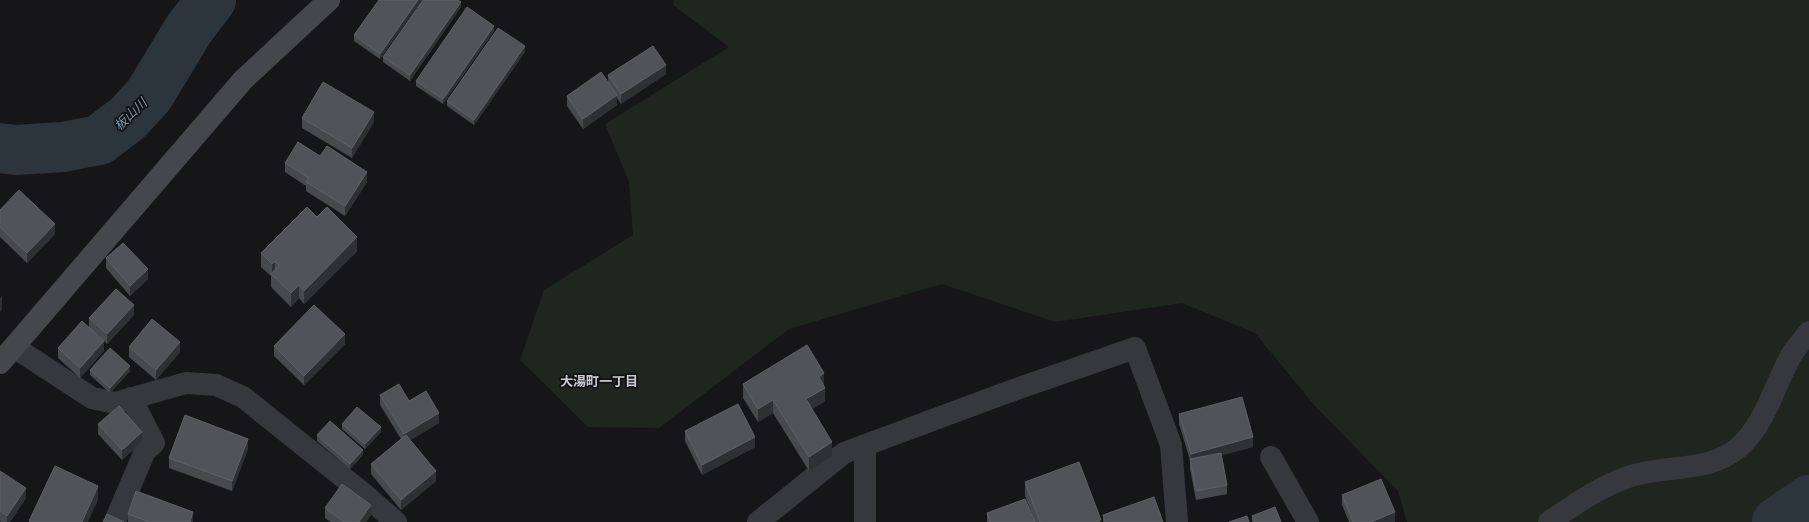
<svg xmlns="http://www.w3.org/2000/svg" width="1809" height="522" viewBox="0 0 1809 522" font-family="Quicksand,'Noto Sans JP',sans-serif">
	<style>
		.green { fill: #1e261f }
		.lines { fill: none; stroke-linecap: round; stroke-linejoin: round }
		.river { stroke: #2c353c; stroke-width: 50 }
		.street { stroke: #37383d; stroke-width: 22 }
		.secondary { stroke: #45474d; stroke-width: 22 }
		.wall { fill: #47494d }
		.shaded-wall { fill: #2f3033 }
		.building { fill: #525359; stroke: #5f6168 }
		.labels { text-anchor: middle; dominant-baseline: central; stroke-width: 3.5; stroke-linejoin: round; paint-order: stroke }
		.water-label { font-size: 13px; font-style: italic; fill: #7f9bb3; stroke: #111113 }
		.neighbourhood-label { font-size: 13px; font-weight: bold; fill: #c9ccd4; stroke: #111113 }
	</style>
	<rect width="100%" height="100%" fill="#161618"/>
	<path class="green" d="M674,0H1809V482L1754,522H1407L1398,491L1315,406L1255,333L1182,303L1055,322L942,284L789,329L659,428L588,427L520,360L544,290L633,235L629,182L605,124L729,47L673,5Z"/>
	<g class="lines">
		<path class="river" d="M0,148L16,150L63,147L99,140L128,118L149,95L189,29L211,0
			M1777,522L1809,500"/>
		<path class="street" d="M14,347L92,398L115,403L186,383L216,385L243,397L364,494L396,522
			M865,445V522
			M1271,457L1308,522
			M116,519L145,451L154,443L131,398
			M758,522L844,453L1008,392L1135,348L1171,445L1177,522
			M1549,522C1574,505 1599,487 1628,477C1665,464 1706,474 1738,448C1765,426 1775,383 1792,354C1797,346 1804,339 1809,332"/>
		<path class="secondary" d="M0,363L243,80L329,0"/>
	</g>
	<path class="wall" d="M379,0H422L380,59L354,41V35Z
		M461,7L410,81L383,62V57Z
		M494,31L443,104L416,86V81Z
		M525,52L474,125L447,106V101Z
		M666,74L621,104L617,98V105L583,129L567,106V96L608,82V75Z
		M302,118L374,122L352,158L302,128Z
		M320,156L367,182L345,216L306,191V186L285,172V163Z
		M0,210L55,234L27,263L0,237Z
		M357,251L304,304L299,298L291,307L271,287V276L261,267V253Z
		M106,258L148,279L130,296L106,268Z
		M134,315L107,344L104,341V351L80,378L58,358V348L100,337L89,328V318Z
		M345,344L304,385L274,356V346Z
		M129,347L180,352L156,380L129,357Z
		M90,370L130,371L110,393L90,375Z
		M743,384L824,386L825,401L812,409L832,456L809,471L773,413L758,422L743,398Z
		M380,395L409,401L439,423L410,440L436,481L401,510L371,474V464L401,439L380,405Z
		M1179,414L1253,447L1221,455L1227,485V494L1196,500L1190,469V460L1179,424Z
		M98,424L142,442L122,460L98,434Z
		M342,424L381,432L365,449L342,429Z
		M685,431L755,447L702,475L685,441Z
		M317,435L363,455L350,469L317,441Z
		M248,449L232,491L169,468V458Z
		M0,471L26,498L10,522H1L0,521Z
		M1025,482L1101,522H1035L1025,496Z
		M1342,495L1395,522H1349L1342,505Z
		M325,508L371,515L366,522H331L325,518Z
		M987,513L1035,522H987Z
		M128,514L193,522H128Z
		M1103,515L1163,522H1103Z
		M1252,516L1281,522H1252Z"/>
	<path class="shaded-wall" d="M418,0H422L380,59V54Z
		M461,2V7L410,81V75Z
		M494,26V31L443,104V99Z
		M525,46V52L474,125V120Z
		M666,65V74L621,104V94Z
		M617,95V105L583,129V119Z
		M374,112V122L352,158V148Z
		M367,172V182L345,216V206Z
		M55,224V234L27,263V253Z
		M357,237V251L304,304V291Z
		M275,262V276L272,275V264Z
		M148,269V279L130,296V286Z
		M299,285V298L291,307V293Z
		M2,295V309L0,312V298Z
		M134,305V315L107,344V334Z
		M345,334V344L304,385V376Z
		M104,341V351L80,378V368Z
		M180,342V352L156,380V370Z
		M130,366V371L110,393V388Z
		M824,373V387L819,377Z
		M825,388V401L806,413V399Z
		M773,400V413L758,422V409Z
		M439,413V423L404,444V434Z
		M381,427V432L365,449V444Z
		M142,432V442L122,460V450Z
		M755,437V447L702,475V465Z
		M1253,437V447L1191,464V454Z
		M248,439V449L232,491V481Z
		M832,442V456L809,471V457Z
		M363,450V455L350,469V464Z
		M436,471V481L401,510V500Z
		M98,486V500L88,522H82Z
		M26,488V498L10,522H7V516Z
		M371,505V515L366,522H359Z
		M193,512V522H190Z
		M1395,512V522H1371Z"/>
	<path class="building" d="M379,0H418L380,54L354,35Z
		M423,0H458L461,2L410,75L383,57Z
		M467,7L494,26L443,99L416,81Z
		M498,28L525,46L474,120L447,101Z
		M653,46L666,65L621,94L608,75Z
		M601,72L617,95L583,119L567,96Z
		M323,82L374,112L352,148L302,118Z
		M298,142L320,156L327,146L367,172L345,206L306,182L309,178L285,163Z
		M19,190L55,224L27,253L0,227V210Z
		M307,207L317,217L327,207L357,237L304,291L299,285L291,293L271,274L279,265L275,262L272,264L261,253Z
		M123,243L148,269L130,286L106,258Z
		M116,289L134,305L107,334L89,318Z
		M314,305L345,334L304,376L274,346Z
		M152,319L180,342L156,370L129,347Z
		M82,321L104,341L80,368L58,348Z
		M807,345L824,373L819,377L825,388L806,399L832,442L809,457L773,400L758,409L743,384Z
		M110,348L130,366L110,388L90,370Z
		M399,384L409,401L426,391L439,413L404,434L380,395Z
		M1242,397L1253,437L1191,454L1179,414Z
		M738,404L755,437L702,465L685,431Z
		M119,406L142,432L122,450L98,424Z
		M357,407L381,427L365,444L342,424Z
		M185,415L248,439L232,481L169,458Z
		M330,421L363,450L350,464L317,435Z
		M406,435L436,471L401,500L371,464Z
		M1221,453L1227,485L1196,491L1190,459Z
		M1079,462L1101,520L1097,522H1040L1025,482Z
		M55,466L98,486L82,522H31L29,521Z
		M0,471L26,488L7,516L0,511Z
		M1381,479L1395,512L1371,522H1353L1342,495Z
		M342,484L371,505L359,522H344L325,508Z
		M136,491L193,512L190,522H150L128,514Z
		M1154,497L1163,522H1105L1103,515Z
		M1025,499L1035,522H990L987,513Z
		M1275,507L1281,522H1255L1252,516Z
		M107,514L124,522H103Z
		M1247,516L1249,522H1229Z"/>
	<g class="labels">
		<g class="water-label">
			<text transform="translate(130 114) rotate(-44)">板山川</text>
		</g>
		<g class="neighbourhood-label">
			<text x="599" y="381">大湯町一丁目</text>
		</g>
	</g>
</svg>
